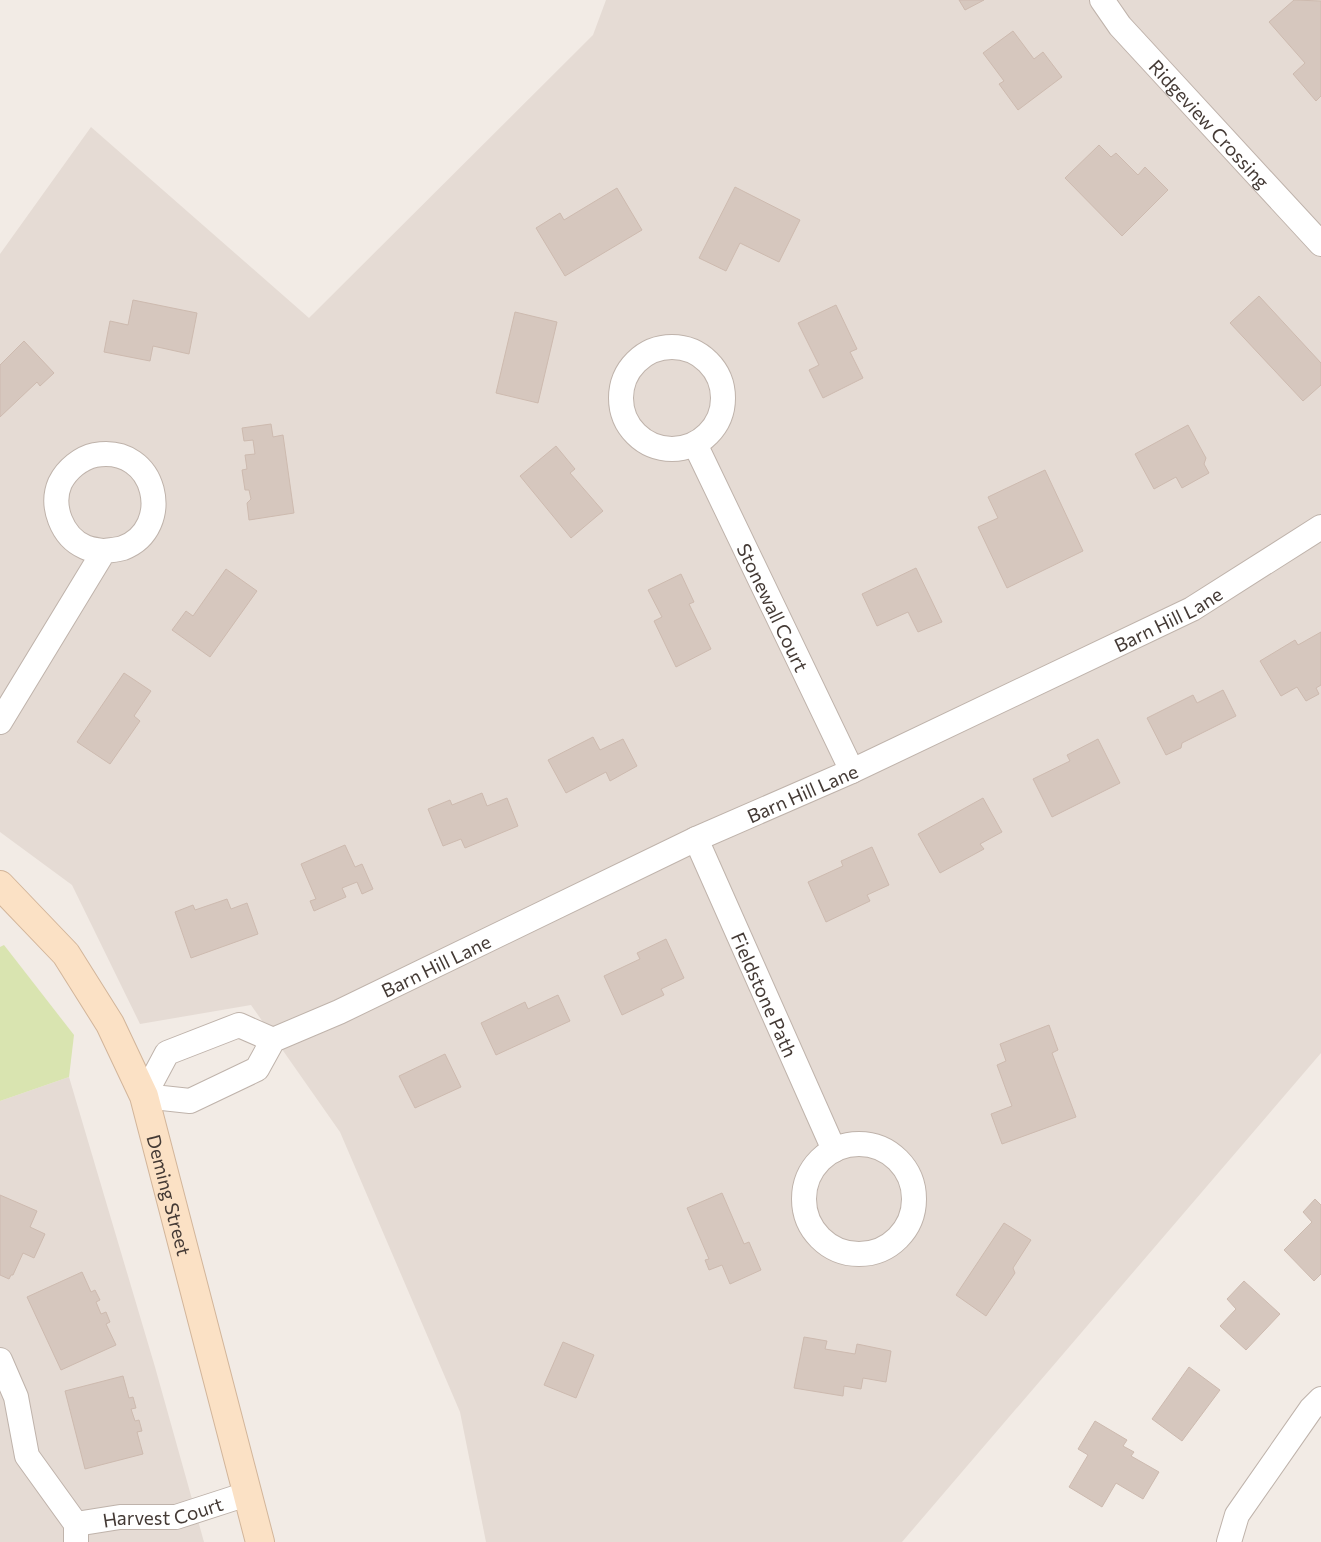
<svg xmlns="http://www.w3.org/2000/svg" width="1321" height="1542" viewBox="0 0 1321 1542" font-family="Commissioner,sans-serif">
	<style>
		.residential { fill: #e5dbd4 }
		.green { fill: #d9e4b0 }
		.building { fill: #d6c7be; stroke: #cdbaaf }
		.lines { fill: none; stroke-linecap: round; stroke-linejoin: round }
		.street-casing { stroke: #bfb3ab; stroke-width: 26 }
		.secondary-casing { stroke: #d2b59a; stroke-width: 30 }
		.street { stroke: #fff; stroke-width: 24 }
		.secondary { stroke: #fbe1c5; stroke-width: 28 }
		.labels { text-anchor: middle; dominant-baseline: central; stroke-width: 5; stroke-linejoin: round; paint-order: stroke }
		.street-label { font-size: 19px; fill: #443a35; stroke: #fff }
	</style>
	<rect width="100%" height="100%" fill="#f2ebe5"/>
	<path class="residential" d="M606,0H1321V1053L902,1542H486L460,1412L340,1132L251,1005L140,1024L72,885L0,832V254L91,127L309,318L593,35Z
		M69,1077L155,1367L204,1542H0V1101Z"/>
	<path class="green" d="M4,945L74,1035L69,1077L0,1101V947Z"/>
	<path class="building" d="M959,0H984L965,10Z
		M1294,0L1321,1V96L1316,101L1293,74L1305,63L1269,22Z
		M1013,31L1034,59L1043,52L1062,77L1018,110L999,84L1004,81L983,53Z
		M1099,145L1111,157L1116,153L1138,175L1145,167L1168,190L1122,236L1065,178Z
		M735,187L800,220L779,262L740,243L726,271L699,258Z
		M617,188L642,230L565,276L536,228L560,213L564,220Z
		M1259,296L1321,363V385L1303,401L1230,323Z
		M133,300L197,313L189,354L153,346L150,361L104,352L110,321L128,325Z
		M836,305L857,349L850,352L863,378L823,398L809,370L819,365L798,323Z
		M515,312L557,322L538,403L496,393Z
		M24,341L54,373L40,386L37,382L0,417V365Z
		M271,424L273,437L283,435L294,513L249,520L247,503L251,499L249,490H245L242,470L247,469L245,455L255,454L253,440L244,441L242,428Z
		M1188,425L1206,458L1204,464L1209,473L1182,488L1176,477L1154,489L1135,454Z
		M556,446L575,469L570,473L603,511L571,538L520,476Z
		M1045,470L1083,551L1007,588L978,527L998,518L988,497Z
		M916,568L942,622L918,632L908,612L877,626L862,594Z
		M226,569L257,591L210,657L172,630L186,611L193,616Z
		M681,574L694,602L689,604L711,649L676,667L654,621L662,617L648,590Z
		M1321,632V685L1316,688L1319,694L1306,701L1297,687L1281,696L1260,661L1295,640L1298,645Z
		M124,673L151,691L134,716L140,721L110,764L77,742Z
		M1223,690L1236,716L1182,743L1181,748L1166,755L1147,718L1193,695L1197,703Z
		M593,737L600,750L623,739L637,766L610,781L606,772L566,793L548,760Z
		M1098,739L1120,783L1052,817L1033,779L1070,761L1067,755Z
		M482,793L487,806L507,798L518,826L465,848L461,839L443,846L428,809L450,800L452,805Z
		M983,798L1002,832L980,844L984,849L940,873L918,834Z
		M345,845L355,867L362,864L373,889L362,894L357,882L342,888L346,897L314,911L310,901L316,899L301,864Z
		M872,847L889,885L867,895L870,901L826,922L808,882L843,866L841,861Z
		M227,899L231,909L247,903L258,934L191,958L175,912L193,905L195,910Z
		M666,939L684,978L661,989L664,995L622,1015L604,976L640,959L637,953Z
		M558,995L570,1021L496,1055L481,1023L525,1002L528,1009Z
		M1049,1025L1058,1050L1052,1053L1076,1117L1002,1144L991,1114L1012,1106L997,1065L1006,1061L1000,1044Z
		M445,1054L461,1087L415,1108L399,1076Z
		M722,1193L744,1244L749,1242L761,1270L730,1284L722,1265L709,1270L705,1260L709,1259L687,1208Z
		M0,1195L37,1211L30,1227L45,1234L34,1258L23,1253L13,1275H11L9,1279L0,1275Z
		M1315,1199L1321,1205V1274L1314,1281L1284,1250L1312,1222L1303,1212Z
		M1004,1223L1031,1240L1013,1268L1015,1273L986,1316L956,1295Z
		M82,1272L91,1292L95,1290L100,1300L96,1302L101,1314L106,1312L110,1322L106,1324L116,1345L61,1370L27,1297Z
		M1244,1281L1280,1314L1246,1350L1220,1326L1236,1309L1227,1299Z
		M804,1337L827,1341L825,1349L855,1354L857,1344L891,1351L886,1382L863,1378L861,1389L844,1386L843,1396L794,1388Z
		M563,1342L594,1355L576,1398L544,1385Z
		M1189,1367L1220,1390L1182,1441L1152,1419Z
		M123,1376L129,1398L133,1397L136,1408L131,1409L135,1421L139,1420L142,1431L137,1432L143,1454L85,1469L65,1391Z
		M1095,1421L1127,1440L1123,1446L1134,1452L1131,1456L1159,1472L1143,1499L1116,1483L1102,1507L1069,1487L1088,1455L1078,1449Z"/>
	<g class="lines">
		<defs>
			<g id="street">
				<path id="s1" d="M1102,0L1120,26L1321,244"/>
				<circle cx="672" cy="398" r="51"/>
				<path id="s2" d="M695,444L852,771"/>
				<path d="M0,722L104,551C110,550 117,550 123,548C175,528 157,444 95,455C81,458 67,469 60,483C50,506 62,537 85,547C91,550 98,550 104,551"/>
				<path id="s3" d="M696,839L834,1150"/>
				<path id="s4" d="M273,1040L239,1025L167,1053L144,1096L190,1101L257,1069L273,1040L339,1012L696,839L852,771L1192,609L1321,527"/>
				<circle cx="859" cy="1199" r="55"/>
				<path d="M0,1360L16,1397L27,1456L76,1524V1542"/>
				<path id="s5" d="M76,1524L120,1517H176L247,1494"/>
				<path d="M1229,1542L1237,1515L1311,1409L1321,1399"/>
			</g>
			<g id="secondary">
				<path id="s6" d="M0,885L66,954L110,1024L144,1096L260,1542"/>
			</g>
		</defs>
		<use href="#street" class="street-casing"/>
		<use href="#secondary" class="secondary-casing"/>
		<use href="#street" class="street"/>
		<use href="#secondary" class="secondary"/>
	</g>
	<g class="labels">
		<g class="street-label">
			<text stroke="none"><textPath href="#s1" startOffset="164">Ridgeview Crossing</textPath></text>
			<text stroke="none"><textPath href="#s2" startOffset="181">Stonewall Court</textPath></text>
			<text stroke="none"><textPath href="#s4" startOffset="1306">Barn Hill Lane</textPath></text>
			<text stroke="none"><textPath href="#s4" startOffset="901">Barn Hill Lane</textPath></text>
			<text stroke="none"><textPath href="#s4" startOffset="496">Barn Hill Lane</textPath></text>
			<text stroke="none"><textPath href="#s3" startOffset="170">Fieldstone Path</textPath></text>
			<text stroke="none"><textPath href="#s6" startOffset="360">Deming Street</textPath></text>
			<text stroke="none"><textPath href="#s5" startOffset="88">Harvest Court</textPath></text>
		</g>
	</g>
</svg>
